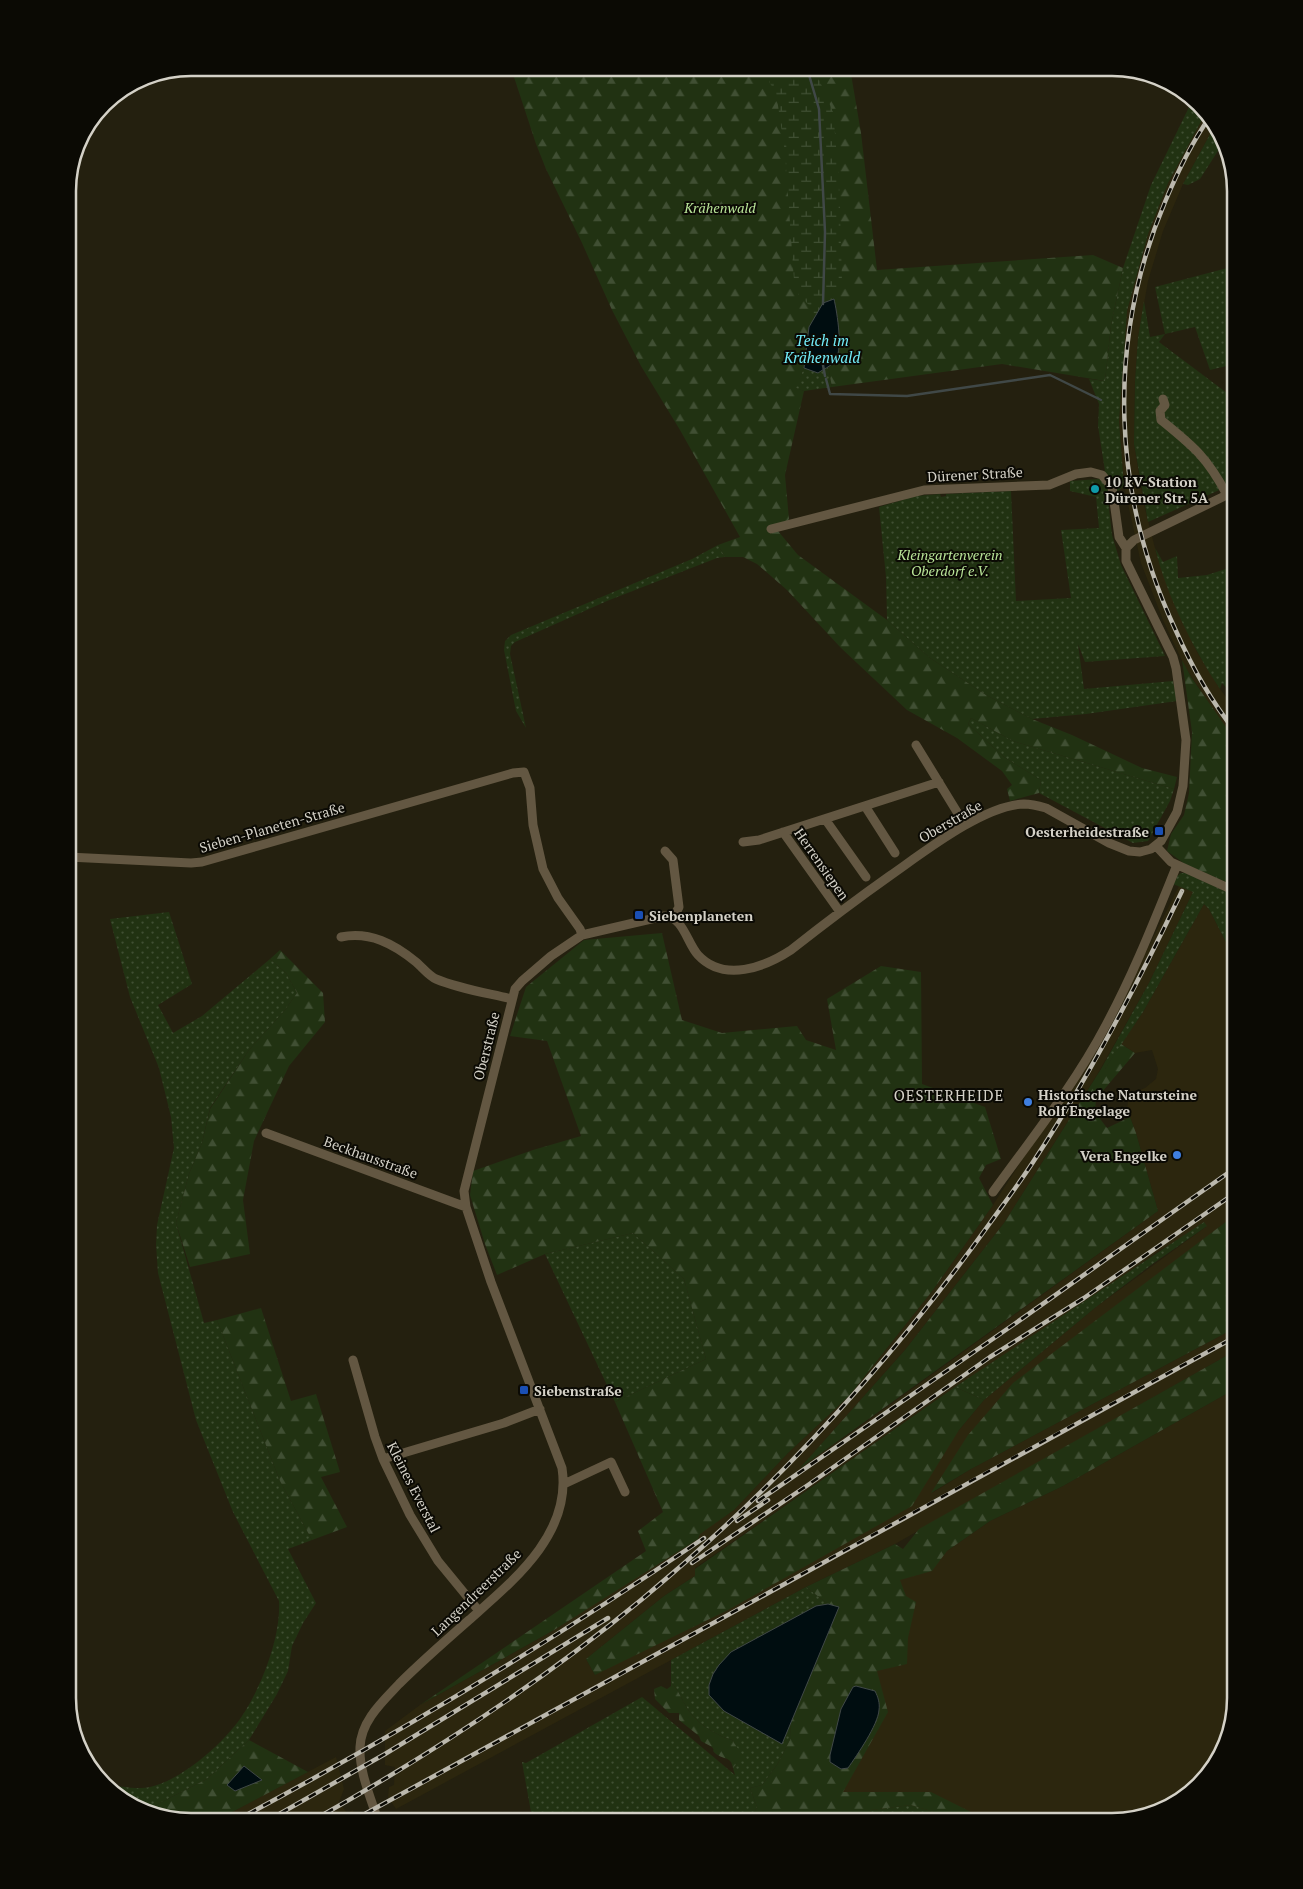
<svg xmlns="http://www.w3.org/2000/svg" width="1303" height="1889" viewBox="0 0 1303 1889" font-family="'PT Serif',serif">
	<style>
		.built { fill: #2c260e; fill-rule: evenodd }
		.grass { fill: url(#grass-dots) }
		.forest { fill: url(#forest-firs) }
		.wetland { fill: url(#wetland-marsh) }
		.water { fill: #000d10; stroke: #404847 }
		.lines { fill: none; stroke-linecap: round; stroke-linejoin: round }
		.stream { stroke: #404847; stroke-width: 2.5 }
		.minor { stroke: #635742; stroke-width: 9 }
		.rail-casing { stroke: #bbb8ad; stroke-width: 4.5 }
		.rail { stroke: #0b0a04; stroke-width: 2.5; stroke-dasharray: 8; stroke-linecap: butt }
		.culture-dot { fill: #0f9aa8; stroke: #0b0a04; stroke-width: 2 }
		.transit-dot { fill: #1a4fb4; stroke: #0b0a04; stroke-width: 2 }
		.shop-dot { fill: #3f7fe0; stroke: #0b0a04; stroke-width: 2 }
		.labels { text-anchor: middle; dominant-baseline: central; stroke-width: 4; stroke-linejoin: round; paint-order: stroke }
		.park-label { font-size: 14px; font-style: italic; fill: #b9e598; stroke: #0b0a04 }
		.street-label { font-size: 14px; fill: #d4d1c7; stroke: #0b0a04 }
		.poi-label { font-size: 14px; font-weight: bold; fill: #d4d1c7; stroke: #0b0a04; text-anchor: start }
		.water-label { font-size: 15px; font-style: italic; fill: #72edf9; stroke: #0b0a04 }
		.neighbourhood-label { font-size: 15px; letter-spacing: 1px; fill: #d4d1c7; stroke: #0b0a04 }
		.rim { fill: none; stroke: #d4d1c7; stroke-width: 2.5 }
	</style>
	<defs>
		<pattern id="grass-dots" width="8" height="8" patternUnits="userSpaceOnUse" patternTransform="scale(1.25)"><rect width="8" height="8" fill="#213212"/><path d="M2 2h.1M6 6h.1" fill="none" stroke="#404f33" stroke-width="1.8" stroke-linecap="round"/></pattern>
		<pattern id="forest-firs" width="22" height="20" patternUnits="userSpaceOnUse" patternTransform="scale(1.25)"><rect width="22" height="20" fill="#213212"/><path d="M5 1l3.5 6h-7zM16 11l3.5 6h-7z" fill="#404f33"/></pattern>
		<pattern id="wetland-marsh" width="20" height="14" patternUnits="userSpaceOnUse" patternTransform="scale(1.25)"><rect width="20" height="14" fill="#213212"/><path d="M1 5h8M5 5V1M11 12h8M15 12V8" fill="none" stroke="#404f33"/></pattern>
	</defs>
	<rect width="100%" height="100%" fill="#24200f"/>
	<path class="built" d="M1205,114L1215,125L1183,184L1163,231L1148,281L1138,338L1135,381L1134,444L1144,505L1157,556L1173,599L1197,652L1220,689L1235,709V740L1220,720L1185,667L1163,620L1141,563L1124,486L1119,421L1127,311L1148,234L1168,183Z
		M1179,886L1193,892L1149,983L1097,1075L1004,1223L905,1350L801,1467L855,1430L1158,1211L1136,1133L1127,1109L1129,1095L1145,1088L1156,1079L1158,1069L1152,1050L1135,1053L1121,1044L1143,1012L1204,904L1209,909L1230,950L1235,951V1215L1217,1229L932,1493L971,1469L1235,1328V1351L895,1544L806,1587L396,1809L388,1797L389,1787L394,1785L395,1767L385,1765V1731L420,1705L554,1630L734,1510L788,1453L849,1396L933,1290L993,1205L1109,1025ZM1207,1226L1096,1307L984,1400L959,1430L595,1675L586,1659L664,1596L695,1576V1568L955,1387L1090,1299L1160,1250Z
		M1235,1389V1698L1219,1760L1173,1805L1112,1821H778L776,1799L845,1571L926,1562L947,1551L990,1521L1063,1486Z
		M336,1757L344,1789L339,1802L347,1813L353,1810L357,1821H215Z"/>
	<path class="grass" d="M1192,101L1205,114L1168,183L1148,234L1127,311L1119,421L1124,486L1108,499L1112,535L1121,565L1165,656L1085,662L1078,644L1084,689L1173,681L1177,701L1086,714L1032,719L986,695L930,658L887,620L886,577L879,507L916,496L940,494L941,497L946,496V494L1011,491L1016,601L1071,598L1061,530L1099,528L1096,497L1070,491V481L1099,479L1105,471L1098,426L1099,404L1089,379L1105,381L1111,325L1123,268L1151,185Z
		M1215,125L1219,130L1223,143L1200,179L1188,185L1183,184Z
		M1235,266V364L1210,370L1195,327L1165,334L1159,342L1235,399V483L1148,522L1134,444L1135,381L1138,338L1144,301L1150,337L1165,334L1155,287Z
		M828,366L832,387L804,391L795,388L804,368L818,373Z
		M718,545L725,557L717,558L607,601L515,642L511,646L510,654L526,728L516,711L504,650L505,641L511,635L692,559Z
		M1155,548L1163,562L1177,556L1178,578L1207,575L1235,566V697L1222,683L1220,689C1193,649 1167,596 1155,548Z
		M971,718L1013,741L1174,789L1170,801L1148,841L1133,843L1039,793L1041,780L1004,757L968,724Z
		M1181,873H1186L1235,896V951L1230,950L1209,909L1204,904L1143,1012L1105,1069H1101L1149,983L1193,892L1173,884L1176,877Z
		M169,912L192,984L158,1005L173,1033L202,1016L270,959L286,973L297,993L285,1010L249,1050L210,1108L202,1143L189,1174L176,1223L204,1323L217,1320L280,1481L312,1540L288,1549L316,1603L303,1623L292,1646L288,1671L277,1694L249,1740L207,1779L148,1809L123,1801L108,1785C120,1786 137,1790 150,1787C182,1780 224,1743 242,1716C262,1686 281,1637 279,1601L233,1512L196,1420L158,1273L156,1245L157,1225L174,1148L171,1117L159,1068L130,997L110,919Z
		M1204,1222L1207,1226L1151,1265L1096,1307L984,1400L955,1387Z
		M633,1233L684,1279L706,1359L615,1402L545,1254Z
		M806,1587L828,1604L791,1698L790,1740L777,1765L762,1785L750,1788L757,1807L750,1821H487L531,1812L522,1762L526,1763L642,1697L735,1775L733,1768L742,1756L732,1740C715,1735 694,1722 686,1706C680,1696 679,1691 671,1682V1660Z
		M911,1805L941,1814L953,1821H869L871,1810Z"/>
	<path class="forest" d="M511,68H850L861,133L877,270L1093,255L1123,268L1111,325L1105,381L1002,364L832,387L828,366C845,356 838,329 837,313L814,320L809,327L804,368L796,388L804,391L785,475L789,519L778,531L798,555L887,620L930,658L986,695L1032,719L1072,735L1142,768L1177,777L1174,789L1013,741L971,718L968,724L1004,757L1041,780L1039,793L1010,801L1007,789L1012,785L1002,771L957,738L907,710L841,648L787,590L757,564L743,557H725L718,545L740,537L680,430L641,366L612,310L582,243L546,169L536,144Z
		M1182,660L1191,677L1235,740V886L1185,864L1167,851L1171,834L1184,815L1189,793L1192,732Z
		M662,933L682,1020L722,1033L797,1026L806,1040L836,1050L827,999L881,966L921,972L922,1084L985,1107L1001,1159L986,1165L979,1178L993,1205L933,1290L849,1396L788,1453L734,1510L700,1534L698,1539L554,1630L420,1705L646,1551L638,1531L663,1512L615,1402L706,1359L684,1279L633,1233L545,1254L497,1275L485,1244L470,1195L473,1171L533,1150L581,1136L547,1041L510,1036L526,987L584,940Z
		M280,950L323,993L325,1022L289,1066L254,1141L243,1200L250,1254L190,1267L176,1223L189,1174L202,1143L210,1109L249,1050L285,1010L297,993L286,973L270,959Z
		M1121,1044L1135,1053L1096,1099L1095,1112L1107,1128L1130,1117L1136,1133L1158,1211L799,1469L905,1350L1004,1223L1101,1069H1105Z
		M1235,1215V1328L971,1469L931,1493L968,1435L1013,1383Z
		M261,1308L291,1401L316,1394L340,1472L321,1477L347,1527L312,1540L280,1481L217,1320Z
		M1235,1351V1389L1063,1486L990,1521L947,1551L932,1571L900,1580L906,1596L916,1602L908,1638L907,1664L877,1671L888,1712L843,1792H931L989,1821H953L941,1814L911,1805L871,1810L869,1821H750L757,1807L750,1788L762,1785L777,1765L790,1740L791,1698L828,1604L806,1587L895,1544L903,1549L919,1529Z
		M955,1387L984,1400L959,1430L912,1506L728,1610L595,1675L586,1659L664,1596L695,1576V1569Z
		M671,1682C679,1691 680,1696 686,1706C694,1722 715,1735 732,1740L743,1756L733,1768C731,1756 724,1760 716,1754C710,1749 716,1752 712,1747C709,1745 704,1743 701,1741L699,1736L679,1720V1713H669L655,1699L654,1689L661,1686L667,1689L671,1686Z
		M249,1740L308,1772L215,1821H183L148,1809L207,1779Z"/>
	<path class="wetland" d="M777,68H815V70L833,112L839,178L842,282L834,299L823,303L814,320L813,309L798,294L794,280L785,153L776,92L769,82Z"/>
	<path class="water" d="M834,299C837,312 844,353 834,362C830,367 823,369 818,373L804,368L809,327L823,303Z
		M828,1604L839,1607L782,1744L724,1711L709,1695V1685L713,1674L719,1665L731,1652L816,1606Z
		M856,1686L875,1691C878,1697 880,1703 879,1710C878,1725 857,1755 848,1768L841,1769L830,1762V1755L841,1709L853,1687Z
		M244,1766L262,1780L235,1791L227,1785Z"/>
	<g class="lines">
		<path class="stream" d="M807,68L819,109L825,232L823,304
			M823,365L825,376
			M826,379L830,394L907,396L1050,375L1101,400"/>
		<path class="minor" d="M1163,399L1165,405L1160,411L1161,420C1193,446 1207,457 1227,495
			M771,529L924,490L1049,485L1076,474L1091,472L1102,475L1112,487L1119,537L1126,548
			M916,745L965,825
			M865,806L895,853
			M825,819L866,877
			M783,832L840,912
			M743,842L759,840L939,782
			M1156,846L1171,862L1235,891
			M665,851L673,860L679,907L673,918
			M68,857L191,863L202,862L513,773L524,772L530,788L533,825L543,869L558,898L580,929L582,935
			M341,937C370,931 394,944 416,962C422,967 429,976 436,979C460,989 487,993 512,999
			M266,1133L466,1207
			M993,1192C1032,1138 1075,1084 1106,1025C1134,973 1155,919 1177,865
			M353,1360L375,1437L383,1459L410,1515L438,1561L479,1611
			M383,1459L504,1423L540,1409
			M564,1484L611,1462L625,1492
			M378,1821C371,1798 359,1772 360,1747C361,1721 382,1702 399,1684C421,1662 445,1641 469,1620C513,1581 572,1534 562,1468L491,1282L466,1207L464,1191L515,989L522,981L551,956L582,935L664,916C683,916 687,943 698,955C724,983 765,967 791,950C824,924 857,899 891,875C924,852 984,805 1024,804C1032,804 1039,806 1046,808L1109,843L1129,851L1140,852L1151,849L1161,841L1177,812L1183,786L1186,740L1176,668L1173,657L1126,561V548L1134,540L1235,491"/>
		<defs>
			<path id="rail" d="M1209,118C1191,144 1177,173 1165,202C1106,342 1112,494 1176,631C1192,667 1211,701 1235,731
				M758,1501L1013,1325L1235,1168
				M737,1521L768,1500
				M692,1563L808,1485L990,1357L1084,1298L1235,1193
				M235,1821C395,1736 555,1639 704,1538
				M267,1821L385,1754L608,1618
				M312,1821C428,1756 539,1684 641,1600C774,1490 890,1363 990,1223C1005,1202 1021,1181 1035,1159C1091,1074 1138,983 1182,891
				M352,1821C647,1661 940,1496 1235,1337"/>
		</defs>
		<use href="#rail" class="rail-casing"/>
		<use href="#rail" class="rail"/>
	</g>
	<circle class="culture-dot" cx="1095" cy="489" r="5"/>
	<g class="transit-dot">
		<rect x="1154" y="826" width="10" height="10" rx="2.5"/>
		<rect x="634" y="910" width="10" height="10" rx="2.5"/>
		<rect x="519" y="1385" width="10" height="10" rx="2.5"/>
	</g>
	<g class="shop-dot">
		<circle cx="1028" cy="1102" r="5"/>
		<circle cx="1177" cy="1155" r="5"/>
	</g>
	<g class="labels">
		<g class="park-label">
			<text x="720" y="207">Krähenwald</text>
			<text x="950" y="554">Kleingartenverein<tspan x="950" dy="16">Oberdorf e.V.</tspan></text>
		</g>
		<g class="street-label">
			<text transform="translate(975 474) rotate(-3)">Dürener Straße</text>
			<text transform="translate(950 821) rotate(-30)">Oberstraße</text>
			<text transform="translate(272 827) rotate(-16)">Sieben-Planeten-Straße</text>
			<text transform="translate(822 864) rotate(55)">Herrensiepen</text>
			<text transform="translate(486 1046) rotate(-76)">Oberstraße</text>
			<text transform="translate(371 1157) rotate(20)">Beckhausstraße</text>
			<text transform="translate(414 1487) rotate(63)">Kleines Everstal</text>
			<text transform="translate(476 1592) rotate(-44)">Langendreerstraße</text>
		</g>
		<g class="poi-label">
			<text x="1105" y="481">10 kV-Station<tspan x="1105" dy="16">Dürener Str. 5A</tspan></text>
			<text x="1149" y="831" text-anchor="end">Oesterheidestraße</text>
			<text x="649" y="915">Siebenplaneten</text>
			<text x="1038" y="1094">Historische Natursteine<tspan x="1038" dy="16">Rolf Engelage</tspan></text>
			<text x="1167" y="1155" text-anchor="end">Vera Engelke</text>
			<text x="534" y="1390">Siebenstraße</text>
		</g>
		<g class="water-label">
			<text x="822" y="340">Teich im<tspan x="822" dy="17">Krähenwald</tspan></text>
		</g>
		<g class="neighbourhood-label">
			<text x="949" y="1095">OESTERHEIDE</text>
		</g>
	</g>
	<path d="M0 0H1303V1889H0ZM191 76H1112A115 115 0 0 1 1227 191V1698A115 115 0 0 1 1112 1813H191A115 115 0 0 1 76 1698V191A115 115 0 0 1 191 76Z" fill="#0b0a04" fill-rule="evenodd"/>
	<path class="rim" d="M191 76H1112A115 115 0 0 1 1227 191V1698A115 115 0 0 1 1112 1813H191A115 115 0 0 1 76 1698V191A115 115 0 0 1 191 76Z"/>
</svg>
